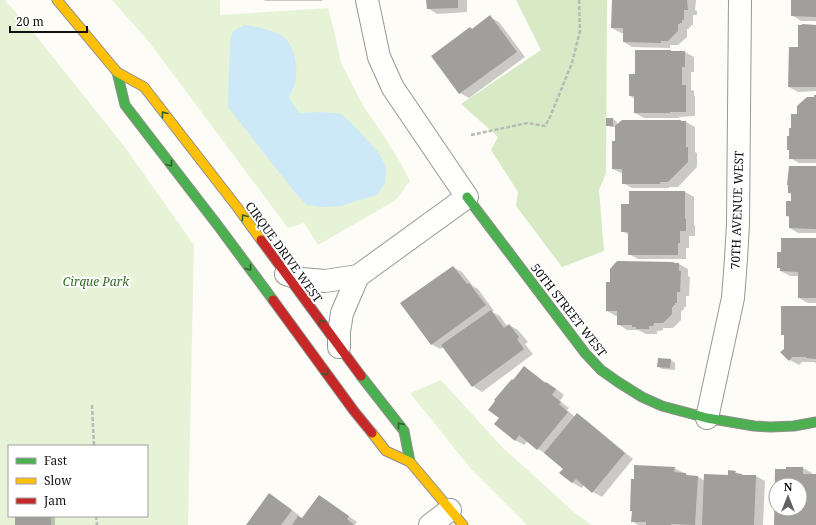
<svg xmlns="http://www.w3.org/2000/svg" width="816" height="525" viewBox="0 0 816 525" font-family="'Noto Serif',serif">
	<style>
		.green { fill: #e7f3d7; fill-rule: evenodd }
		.forest { fill: #d8eac5 }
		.water { fill: #cde8f7 }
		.shadow { fill: #0003; fill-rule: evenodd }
		.building { fill: #a19f9c; fill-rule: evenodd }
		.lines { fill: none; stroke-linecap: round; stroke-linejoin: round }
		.street-casing { stroke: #979795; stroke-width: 24 }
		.fast-casing { stroke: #8e8d8b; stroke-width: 11 }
		.slow-casing { stroke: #8e8d8b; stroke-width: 11 }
		.jam-casing { stroke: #8e8d8b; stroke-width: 11 }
		.path { stroke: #b9b9b8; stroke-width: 2.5; stroke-dasharray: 4 2; stroke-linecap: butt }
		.street { stroke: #fffffe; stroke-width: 22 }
		.fast { stroke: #4caf50; stroke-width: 9 }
		.slow { stroke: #ffc107; stroke-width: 9 }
		.jam { stroke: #c62828; stroke-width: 9 }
		.oneway { stroke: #2e6030 }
		.labels { text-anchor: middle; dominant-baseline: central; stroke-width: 4; stroke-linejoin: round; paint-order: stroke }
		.street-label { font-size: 12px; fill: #111; stroke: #fff }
		.park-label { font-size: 12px; font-style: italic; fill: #2f6b1f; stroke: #fff }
	</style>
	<rect width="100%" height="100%" fill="#fdfcf7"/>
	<path class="green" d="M0,0H5L37,37L124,146L194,245L188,525H0ZM9,446H147V516H9Z
		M112,0H220V15L328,8L334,30L341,63L364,107L382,133L400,162L410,181L396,200L318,245L304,223L288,228L149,42Z
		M441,380L501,446L575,513L592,525H527L471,469L410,393Z"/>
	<path class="forest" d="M516,0H607L606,173L599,190L604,251L562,267L516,206L518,192L491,150L498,137L461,104L541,50Z"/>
	<path class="water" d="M245,25C257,27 270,29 281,35C293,42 298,64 296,77C296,84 291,91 289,98L299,113L321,112L342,114L357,129L379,153L386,167L385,183L377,195L356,201L341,206L322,207L307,205L297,195L228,107L230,42L233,31Z"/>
	<path class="shadow" d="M264,0H322V1H265Z
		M427,0H467V12L437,14L428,8Z
		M613,0H696L695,10L697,11V15H693V25H691V27H689V29H687V37L678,45H670V48L632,47L624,42V33H621L612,28Z
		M792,0H816V21H801L792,15Z
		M490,17L499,22L525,57L469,98L460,93L473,29Z
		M816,26V91L798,92L789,87L799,48Z
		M673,52H685L694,57V72H691V90L694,91V96H695V116L679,117V118H644L635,113V99L630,96L636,75Z
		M816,96V163H799L790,158V137L798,114L815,98Z
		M613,119L617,122V126L623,121H681L686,122L695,127V152L697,153V167L678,187H669V188H632L623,183V174L613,169L616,142V127H611L607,125Z
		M816,167V233H798L790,228V217L787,216L792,202V194L789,193Z
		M685,192L694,197V225L695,226V236H689V248H686V259H638L629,254V235L622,231L630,205Z
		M816,239V303H808L799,298V276H790L781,271V269L778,267L782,253Z
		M673,263L676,264H679L688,269V276L690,277L689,296H686V307H684V310H682V311H681V320L673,328H663V330H661V331H657V334H646L638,330H627L618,324V316H616L607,311Z
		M453,267L462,272L473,286L478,289L494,311L492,312L500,316L507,326L509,325L518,330L528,342L525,344L533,354L482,392L473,386L444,347L440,349L431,344Z
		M816,307V363L814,362H802L799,365L790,360L785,349V336L782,334Z
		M659,359L671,360L675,363V370L662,369L658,366Z
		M524,367L533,373L546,383L555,388L564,395L560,401L569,408L567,410L575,417L577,415L586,420L633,459L602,497L593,492L584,485L582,488L573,483L561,473L564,469L546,454L538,449L528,441L524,445L515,440L500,418L513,381Z
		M674,468L690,476L698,477L705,481L729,476L735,472L743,476H756L765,481L763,525H638L632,521L633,512L631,511Z
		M803,468L812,473V475H816V525H775L776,470ZM776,485H800V509H776Z
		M278,500L300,516L299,517L302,519L328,502L357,522L355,525H247Z
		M16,516H55V525H16Z"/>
	<path class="building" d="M426,0H458V8L427,9Z
		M612,0H687L688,10H684V20H682V23H680V24H678V31L668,41H661V43L623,42V28H611Z
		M791,0H816V17L791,16Z
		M490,15L517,52L459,94L431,56L470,27L472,29Z
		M802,24L816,25V87H788L789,47H798V25H802Z
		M635,50H671V51H685V67H682V85H686V112H670V113H634V96H629V74H635Z
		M814,95H816V159H789V150H787V136H789V128H791V114H797V106L807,97H814Z
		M606,118H613V126H606Z
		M622,120H681V121H686V147H688V162L668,182H660V184H622V169H612V141H615V126Z
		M789,166H816V229L789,228V216H786V201H791V193H788V185H787Z
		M629,191H685V219H686V231H680V243H678V255H628V232H621V204H629Z
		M781,238H816V298H798V272L780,271V268H777V252H781Z
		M617,261L674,262L673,263H679V271H681L680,292H677V303H675V305H674L673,307H672V314L663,323H654V325H653V326H649V329H636V327H632V325H617V311H606V282H610V269Z
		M453,266L467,284L469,283L486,305L431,345L400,303Z
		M781,306H816V359L806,358V357H792L789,361L780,352L784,349V335H781Z
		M491,310L504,328L509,324L519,337L517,339L524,349L472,387L441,345Z
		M658,358L671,359L670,368L657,367Z
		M524,366L545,383L546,382L556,389L552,395L561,402L559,404L568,412L537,450L519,435L515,441L494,424L499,418L488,410L495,401L494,400L512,379L513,380Z
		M577,413L625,453L592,493L576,479L572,483L559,473L563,469L544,453Z
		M634,465L675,467L674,472L686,473V475L698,476L695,525L671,524V525H646V522H631L632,511H630L631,479H634Z
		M786,467H803V474H816V525H774L775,469H786ZM776,485H800V509H776Z
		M728,470L736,471L735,473L742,474V475H756L754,525H702L704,474L728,475Z
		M269,493L292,510L281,525H246Z
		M319,495L349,516L347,519L354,525H292L298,516L302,518Z
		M15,516H51V525H15Z"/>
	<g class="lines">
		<defs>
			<path id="street" d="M286,274L302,279L325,281L358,276L467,197L393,88L379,57L367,0
				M339,347V332L342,313L358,276
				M707,418L733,298L736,259L738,224L740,0
				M430,525L450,510"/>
			<path id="fast" d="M117,72L125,105L219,227L273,300
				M467,197L585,353L601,370L618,382L642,397L662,406L707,418L754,426L770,427L794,426L816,422
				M361,376L404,431L410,462"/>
			<path id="slow" d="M57,0L117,72L144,87L237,207L261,240
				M372,433L386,451L410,462L463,525"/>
			<path id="jam" d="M261,240L361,376
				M273,300L354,411L372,433"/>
		</defs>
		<use href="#street" class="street-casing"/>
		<use href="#fast" class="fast-casing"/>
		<use href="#slow" class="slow-casing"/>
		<use href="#jam" class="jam-casing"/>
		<path class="path" d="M471,135L527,123L545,126L550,117L572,63L580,31L579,0
			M92,405L94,446
			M96,516L97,525"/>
		<use href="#street" class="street"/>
		<use href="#fast" class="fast"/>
		<use href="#slow" class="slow"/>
		<use href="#jam" class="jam"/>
	</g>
	<defs><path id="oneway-chevron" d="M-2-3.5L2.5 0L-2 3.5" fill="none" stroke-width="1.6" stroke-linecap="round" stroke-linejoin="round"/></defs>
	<g class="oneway">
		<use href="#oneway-chevron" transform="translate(164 114) rotate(-128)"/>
		<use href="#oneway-chevron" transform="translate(170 164) rotate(52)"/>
		<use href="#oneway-chevron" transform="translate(244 217) rotate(-126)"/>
		<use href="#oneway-chevron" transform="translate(249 268) rotate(53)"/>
		<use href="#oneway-chevron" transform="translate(321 322) rotate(-126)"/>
		<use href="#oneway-chevron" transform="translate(326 373) rotate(54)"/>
		<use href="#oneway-chevron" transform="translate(400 425) rotate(-129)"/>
	</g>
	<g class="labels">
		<g class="street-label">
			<text transform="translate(737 210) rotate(-88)">70TH AVENUE WEST</text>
			<text transform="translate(284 252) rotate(54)">CIRQUE DRIVE WEST</text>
			<text transform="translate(569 310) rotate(52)">50TH STREET WEST</text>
		</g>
		<g class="park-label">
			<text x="96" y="281">Cirque Park</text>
		</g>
	</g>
	<rect x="8" y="445" width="140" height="72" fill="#ffffff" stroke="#a0a0a0"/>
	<rect x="16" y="458" width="20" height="6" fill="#4caf50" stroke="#a0a0a0"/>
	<text x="44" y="465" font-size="12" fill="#111111">Fast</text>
	<rect x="16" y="478" width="20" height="6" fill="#ffc107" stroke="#a0a0a0"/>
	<text x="44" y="485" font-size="12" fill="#111111">Slow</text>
	<rect x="16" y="498" width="20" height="6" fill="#c62828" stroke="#a0a0a0"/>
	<text x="44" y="505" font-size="12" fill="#111111">Jam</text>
	<g transform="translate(788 497)"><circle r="19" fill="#ffffff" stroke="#a0a0a0"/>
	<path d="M0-3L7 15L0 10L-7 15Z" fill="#646362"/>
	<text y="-6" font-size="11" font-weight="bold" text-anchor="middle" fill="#111111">N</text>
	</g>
	<path d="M10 26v6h77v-6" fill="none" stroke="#111111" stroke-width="2"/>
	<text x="16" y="26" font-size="12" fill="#111111" stroke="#ffffff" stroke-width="3" paint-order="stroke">20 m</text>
</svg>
